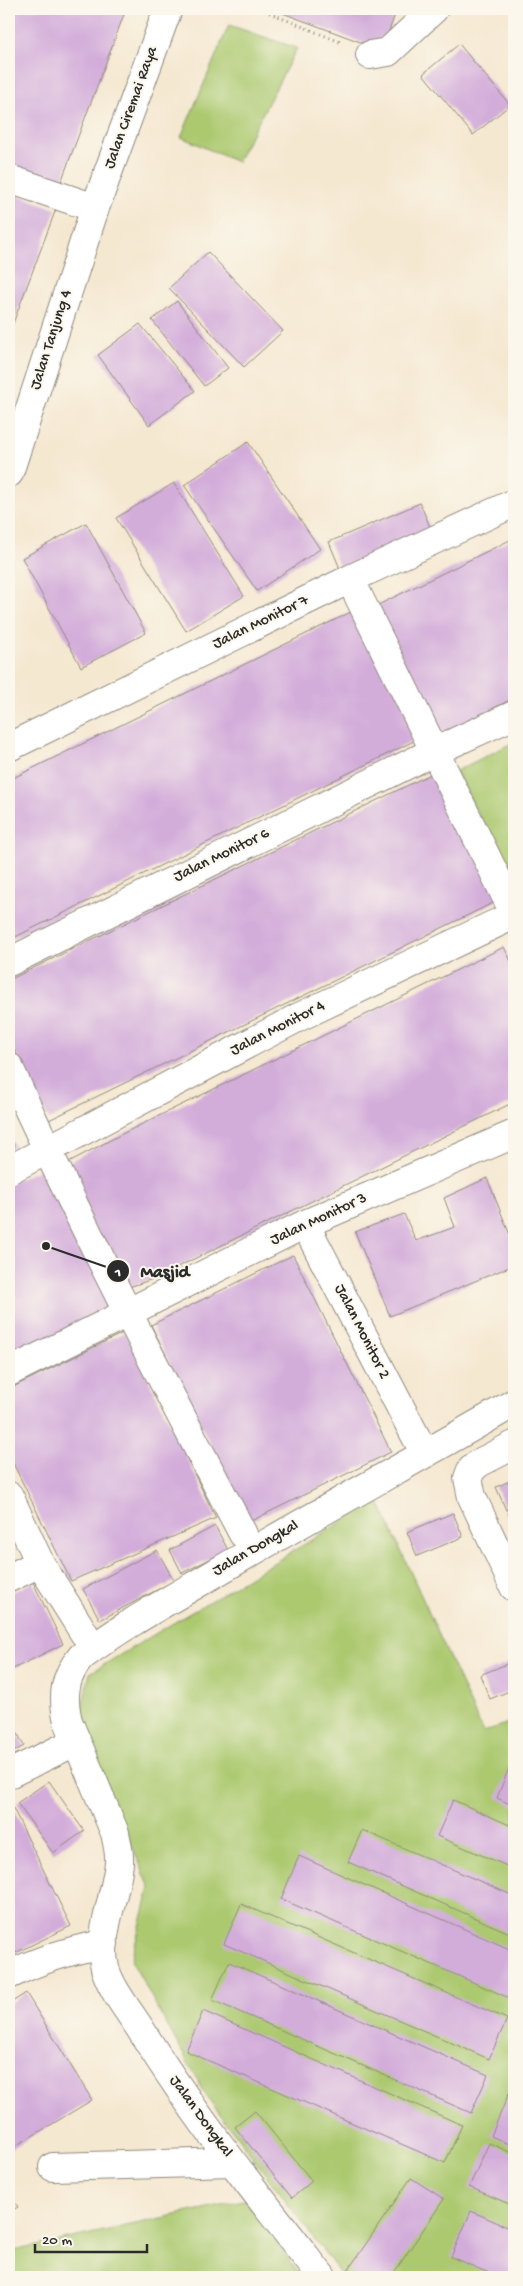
<svg xmlns="http://www.w3.org/2000/svg" width="523" height="2286" viewBox="0 0 523 2286" font-family="'Gochi Hand',sans-serif">
	<style>
		.green { fill: #acc96f; stroke: #6c7a4d }
		.building { fill: #d3adda }
		.lines { fill: none; stroke-linecap: round; stroke-linejoin: round }
		.minor-casing { stroke: #908a7e; stroke-width: 30 }
		.path { stroke: #908a7e; stroke-width: 3; stroke-dasharray: 1 4; stroke-linecap: butt }
		.minor { stroke: #fff; stroke-width: 28 }
		.labels { text-anchor: middle; dominant-baseline: central; stroke-width: 4; stroke-linejoin: round; paint-order: stroke }
		.street-label { font-size: 16px; fill: #2b2b2b; stroke: #fbf7ec }
		.leader { fill: none; stroke: #2b2b2b; stroke-width: 2 }
		.callout-dot { fill: #2b2b2b; stroke: #fbf7ec; stroke-width: 2 }
		.mark-label { font-size: 15px; text-anchor: middle; font-weight: bold; fill: #fff }
		.callout-label { font-size: 18px; text-anchor: middle; font-weight: bold; fill: #2b2b2b; stroke: #fbf7ec; stroke-width: 4; stroke-linejoin: round; paint-order: stroke }
	</style>
	<rect width="100%" height="100%" fill="#fbf7ec"/>
	<filter id="ink" filterUnits="userSpaceOnUse"><feTurbulence type="fractalNoise" baseFrequency=".02" numOctaves="2"/><feDisplacementMap in="SourceGraphic" scale="10" xChannelSelector="R" yChannelSelector="G"/><feConvolveMatrix kernelMatrix="1 2 1 2 8 2 1 2 1" color-interpolation-filters="sRGB"/></filter>
	<filter id="wash" filterUnits="userSpaceOnUse"><feTurbulence type="fractalNoise" baseFrequency=".0096" numOctaves="4" result="noise"/><feDisplacementMap in="SourceGraphic" scale="20" xChannelSelector="R" yChannelSelector="G"/><feGaussianBlur stdDeviation="1.12" result="paint"/><feColorMatrix in="noise" values="0 0 0 0 0 0 0 0 0 0 0 0 0 0 0 0 0 1.4 0 .05"/><feComposite in="paint" operator="in"/></filter>
	<g filter="url(#wash)">
		<rect width="100%" height="100%" fill="#f5e8d1"/>
		<path class="green" d="M229,25L297,48L237,162L181,137Z
			M514,742V884L456,771Z
			M378,1500L483,1732L514,1721V2277H343L207,2097L131,1960L150,1888L79,1720L90,1673Z
			M248,2199L301,2277H9V2252Z"/>
		<g id="blocks">
			<path class="building" d="M9,9H126L58,190L9,172Z
				M272,9H397L382,50Z
				M459,44L510,105L473,135L423,74Z
				M9,192L56,209L9,334Z
				M208,252L283,331L244,367L169,288Z
				M177,301L228,368L204,386L152,320Z
				M140,324L195,391L149,425L98,355Z
				M248,442L320,549L257,591L184,485Z
				M174,483L244,596L186,631L116,518Z
				M420,503L432,532L341,571L329,542Z
				M86,523L146,633L81,667L22,558Z
				M514,538V698L438,735L374,607Z
				M359,608L422,737L9,940V780Z
				M437,771L501,899L49,1120L9,1039V980Z
				M504,947L514,967V1102L153,1279L123,1289L61,1166L122,1134Z
				M9,1135L15,1147L9,1150Z
				M43,1168L115,1308L9,1358V1184Z
				M487,1178L514,1245V1265L390,1316L355,1232L404,1214L416,1241L455,1227L444,1198Z
				M293,1255L391,1452L249,1522L151,1325Z
				M125,1332L216,1518L71,1581L9,1455V1389Z
				M514,1479V1507L506,1510L496,1487Z
				M514,1510V1528L508,1513Z
				M453,1513L463,1537L417,1556L407,1532Z
				M215,1526L228,1550L182,1573L170,1550Z
				M157,1550L174,1581L100,1620L83,1589Z
				M33,1582L63,1644L9,1671V1594Z
				M514,1661V1689L490,1699L480,1675Z
				M9,1716L24,1746L9,1754Z
				M510,1765L514,1767V1806L497,1798Z
				M49,1781L84,1831L53,1853L17,1803Z
				M9,1800L71,1926L9,1956Z
				M453,1800L514,1827V1869L437,1836Z
				M362,1830L514,1896V1935L348,1862Z
				M299,1856L514,1951V2000L281,1899Z
				M241,1904L507,2019L489,2059L224,1944Z
				M229,1962L488,2075L471,2113L212,2000Z
				M26,1993L92,2100L9,2150V2004Z
				M203,2011L462,2125L445,2163L186,2051Z
				M509,2093L514,2096V2146L491,2136Z
				M255,2111L312,2181L292,2198L235,2127Z
				M489,2143L514,2154V2206L469,2187Z
				M411,2178L444,2199L391,2277H357L348,2270Z
				M9,2194L18,2207L9,2212Z
				M471,2211L514,2230V2277H498L451,2257Z"/>
		</g>
	</g>
	<g filter="url(#ink)">
		<use href="#blocks" fill-opacity="0" stroke="#908a7e" stroke-width="1"/>
		<g class="lines">
			<defs>
				<path id="minor" d="M370,55L388,52L434,9
					M9,179L95,208
					M9,473L95,208L168,9
					M350,579L514,913
					M9,747L350,579L514,503
					M9,962L435,751L514,715
					M9,1067C81,1226 162,1380 243,1534
					M9,1170L299,1017L514,915
					M305,1224L417,1439
					M9,1372L305,1224L514,1134
					M514,1445L479,1463L471,1470L468,1478L472,1497L514,1587
					M9,1496L40,1563L84,1633
					M9,1578L40,1563
					M9,1774L75,1742
					M9,1975C39,1960 71,1950 104,1944
					M53,2167L232,2162
					M322,2277C259,2197 195,2117 141,2030C129,2011 111,1989 105,1968C97,1936 116,1895 119,1863C120,1853 117,1843 115,1833L68,1721C62,1696 64,1677 81,1657C122,1626 168,1601 212,1575C312,1516 414,1461 514,1403"/>
			</defs>
			<use href="#minor" class="minor-casing"/>
			<path class="path" d="M260,9L340,42"/>
			<use href="#minor" class="minor"/>
		</g>
	</g>
	<g class="labels">
		<g class="street-label">
			<text transform="translate(132 108) rotate(-70)">Jalan Ciremai Raya</text>
			<text transform="translate(52 340) rotate(-72)">Jalan Tanjung 4</text>
			<text transform="translate(261 623) rotate(-26)">Jalan Monitor 7</text>
			<text transform="translate(222 856) rotate(-26)">Jalan Monitor 6</text>
			<text transform="translate(278 1029) rotate(-27)">Jalan Monitor 4</text>
			<text transform="translate(319 1220) rotate(-25)">Jalan Monitor 3</text>
			<text transform="translate(361 1332) rotate(63)">Jalan Monitor 2</text>
			<text transform="translate(256 1549) rotate(-30)">Jalan Dongkal</text>
			<text transform="translate(200 2117) rotate(54)">Jalan Dongkal</text>
		</g>
	</g>
	<path class="leader" d="M46 1246L118 1271"/>
	<g class="callout-dot">
		<circle cx="46" cy="1246" r="5"/>
		<circle cx="118" cy="1271" r="12"/>
	</g>
	<g class="mark-label">
		<text x="118" y="1276">1</text>
	</g>
	<g class="callout-label">
		<text x="165" y="1277">Masjid</text>
	</g>
	<rect width="523" height="2286" fill="none" stroke="#fbf7ec" stroke-width="30"/>
	<path d="M35 2244v8h112v-8" fill="none" stroke="#2b2b2b" stroke-width="2.5"/>
	<text x="42" y="2244" font-size="15" fill="#2b2b2b" stroke="#fbf7ec" stroke-width="4" paint-order="stroke">20 m</text>
</svg>
